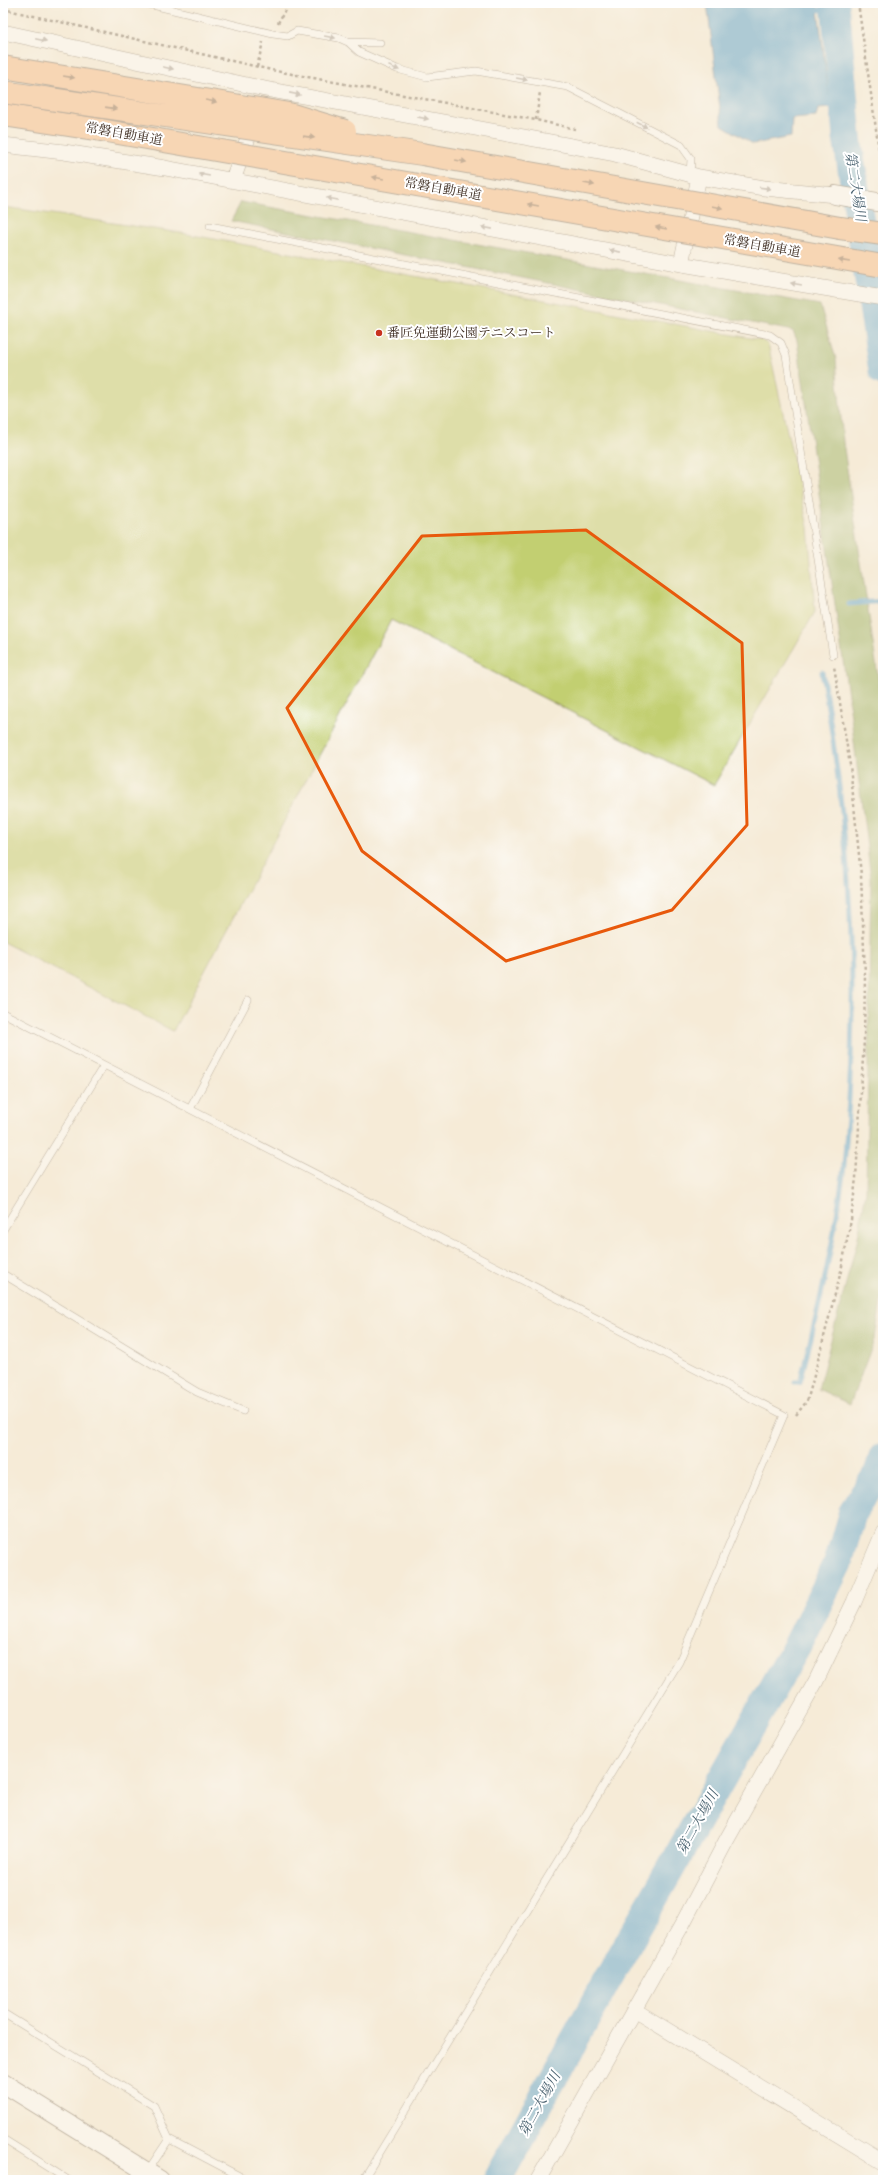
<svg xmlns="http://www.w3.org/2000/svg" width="886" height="2183" viewBox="0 0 886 2183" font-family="'Libre Bodoni','Noto Serif JP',serif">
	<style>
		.green { fill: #c2cf71; stroke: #7e7c48 }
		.forest { fill: #99b263; stroke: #6a6e40 }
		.water { fill: #58a3d0; stroke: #4a6677 }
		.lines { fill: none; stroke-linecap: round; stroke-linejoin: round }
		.stream { stroke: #58a3d0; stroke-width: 5 }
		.river { stroke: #58a3d0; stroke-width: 29 }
		.service-casing { stroke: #7c6e5f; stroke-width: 8 }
		.minor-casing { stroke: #7c6e5f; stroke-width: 16 }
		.tertiary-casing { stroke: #7c6e5f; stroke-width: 20 }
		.motorway-casing { stroke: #7c6e5f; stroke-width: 24 }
		.path { stroke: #7c6e5f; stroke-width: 2.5; stroke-dasharray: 3 3; stroke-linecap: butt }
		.service { stroke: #fff; stroke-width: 7 }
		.minor { stroke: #fff; stroke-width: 15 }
		.tertiary { stroke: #fff; stroke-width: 18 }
		.motorway { stroke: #f9bc8a; stroke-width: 22 }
		.motorway-bridge-casing { stroke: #7c6e5f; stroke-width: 24; stroke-linecap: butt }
		.motorway-bridge { stroke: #f9bc8a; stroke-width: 22 }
		.oneway { fill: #a79f9a }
		.oneway2 { fill: #906c4f }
		.marked { fill: none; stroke: #e8590c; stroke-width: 3; stroke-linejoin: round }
		.poi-dot { fill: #c8321e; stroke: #fff; stroke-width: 1.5 }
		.labels { text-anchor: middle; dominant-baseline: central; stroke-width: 4; stroke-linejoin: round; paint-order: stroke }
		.street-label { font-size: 13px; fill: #3b2a1e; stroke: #fff }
		.poi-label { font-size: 13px; fill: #3b2a1e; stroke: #fff; text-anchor: start }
		.water-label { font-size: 14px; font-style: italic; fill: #48606e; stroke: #fff }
	</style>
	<rect width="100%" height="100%" fill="#fff"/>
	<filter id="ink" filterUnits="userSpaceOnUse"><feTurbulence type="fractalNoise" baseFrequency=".025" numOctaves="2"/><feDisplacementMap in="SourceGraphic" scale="8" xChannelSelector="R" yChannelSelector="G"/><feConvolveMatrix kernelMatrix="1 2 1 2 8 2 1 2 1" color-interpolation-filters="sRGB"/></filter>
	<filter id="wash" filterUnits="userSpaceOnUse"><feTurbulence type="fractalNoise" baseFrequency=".012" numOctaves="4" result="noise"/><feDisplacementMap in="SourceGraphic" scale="16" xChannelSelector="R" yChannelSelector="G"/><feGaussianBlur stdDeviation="0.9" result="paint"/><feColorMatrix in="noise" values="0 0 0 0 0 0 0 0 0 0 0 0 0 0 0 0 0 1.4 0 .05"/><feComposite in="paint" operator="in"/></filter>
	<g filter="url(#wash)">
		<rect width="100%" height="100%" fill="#f5ebd7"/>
		<path class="green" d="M4,207L181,233L761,340L768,344L808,527L815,612L714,785L391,620L173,1031L3,942Z"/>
		<path class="forest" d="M241,202L820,305L836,359L843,442L883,710V1290L875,1338L850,1404L818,1389L857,1242L866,1192L871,879L850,709L797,340L793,331L231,221Z"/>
		<path class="water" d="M707,3H817L831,108L818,109L816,117L792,119L791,137L753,144L722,125Z"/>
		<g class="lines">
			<path class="stream" d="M813,11L835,7
				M849,604L883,601
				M795,1382H800C817,1316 833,1249 842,1181C846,1154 847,1126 849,1099C858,956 847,813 822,672"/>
			<path class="river" d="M835,3L847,137L883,371
				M497,2180L608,1979L797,1646L838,1563L853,1511L878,1473L883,1457"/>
		</g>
	</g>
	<g filter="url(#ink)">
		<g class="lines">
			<defs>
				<path id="service" d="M144,3L273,34L288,36L297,31L339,38L348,42L359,52L397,69L427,77L476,71L568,87L681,145L691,159L690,174
					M348,42L380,43
					M210,226L770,335L781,343L786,355L833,655
					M3,1013L784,1415L679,1662L363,2180
					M190,1109L248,1000
					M3,1230L104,1065
					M3,1274L197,1392L243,1411
					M3,2013L154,2106L169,2139
					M3,2139L68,2180
					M147,2172L169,2139L247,2180"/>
				<path id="minor" d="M3,32L265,89L615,154L699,177L764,188L835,195
					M3,145L64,152L165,168L681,264L883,298
					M233,180L254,121
					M681,264L699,177
					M634,2010L883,2162
					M538,2180L683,1923L726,1841L816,1681L854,1602L883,1533"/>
				<path id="tertiary" d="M835,195L883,203
					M3,2083L160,2180"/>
				<path id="motorway" d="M3,115L101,130
					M840,228L883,234"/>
			</defs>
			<use href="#service" class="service-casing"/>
			<use href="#minor" class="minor-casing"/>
			<use href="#tertiary" class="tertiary-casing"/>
			<use href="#motorway" class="motorway-casing"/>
			<path class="path" d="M858,3L883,178
				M3,9L276,71L536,120L575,129
				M278,23L289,3
				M257,67L263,42
				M536,120L540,92
				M796,1415L807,1401L810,1391L841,1271L851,1220L856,1178L864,1040L865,975L861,875L850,765L834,666"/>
			<use href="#service" class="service"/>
			<use href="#minor" class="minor"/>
			<use href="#tertiary" class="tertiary"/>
			<use href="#motorway" class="motorway"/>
			<defs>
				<path id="motorway-bridge" d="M3,67L289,114L345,131
					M3,92L422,154L840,228
					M101,130L883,266"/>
			</defs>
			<use href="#motorway-bridge" class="motorway-bridge-casing"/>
			<use href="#motorway-bridge" class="motorway-bridge"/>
		</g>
		<defs><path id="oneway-solid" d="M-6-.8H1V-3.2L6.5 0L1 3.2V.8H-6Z"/></defs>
		<g class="oneway">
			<use href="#oneway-solid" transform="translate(330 37) rotate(10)"/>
			<use href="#oneway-solid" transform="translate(41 40) rotate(12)"/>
			<use href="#oneway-solid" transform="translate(168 68) rotate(12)"/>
			<use href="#oneway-solid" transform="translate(394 68) rotate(22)"/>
			<use href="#oneway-solid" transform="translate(522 79) rotate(10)"/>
			<use href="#oneway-solid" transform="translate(295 94) rotate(11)"/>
			<use href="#oneway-solid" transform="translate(423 118) rotate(11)"/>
			<use href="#oneway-solid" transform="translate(642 125) rotate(27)"/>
			<use href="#oneway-solid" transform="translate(204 175) rotate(-170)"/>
			<use href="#oneway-solid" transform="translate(765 188) rotate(7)"/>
			<use href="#oneway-solid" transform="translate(332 199) rotate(-169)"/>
			<use href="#oneway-solid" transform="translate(487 228) rotate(-169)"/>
			<use href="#oneway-solid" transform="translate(615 251) rotate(-169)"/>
			<use href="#oneway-solid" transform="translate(796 284) rotate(-170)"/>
		</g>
		<g class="oneway2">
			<use href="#oneway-solid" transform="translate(69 77) rotate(9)"/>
			<use href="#oneway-solid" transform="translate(211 101) rotate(10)"/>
			<use href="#oneway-solid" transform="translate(111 108) rotate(8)"/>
			<use href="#oneway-solid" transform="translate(309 137) rotate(8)"/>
			<use href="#oneway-solid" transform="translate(461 161) rotate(10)"/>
			<use href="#oneway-solid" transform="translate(378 178) rotate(-170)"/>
			<use href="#oneway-solid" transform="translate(589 184) rotate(10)"/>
			<use href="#oneway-solid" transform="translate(533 205) rotate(-170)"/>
			<use href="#oneway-solid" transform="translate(717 207) rotate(10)"/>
			<use href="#oneway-solid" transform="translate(661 228) rotate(-170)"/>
			<use href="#oneway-solid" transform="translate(844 261) rotate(-171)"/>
		</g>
	</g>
	<path d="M0 0H886V2183H0ZM586,530L742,643L747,825L672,910L506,961L362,851L287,708L422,536Z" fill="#f5ebd7" fill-opacity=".55" fill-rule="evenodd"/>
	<path class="marked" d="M586,530L742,643L747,825L672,910L506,961L362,851L287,708L422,536Z"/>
	<circle class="poi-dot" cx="379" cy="333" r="4"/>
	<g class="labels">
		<g class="street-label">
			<text transform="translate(124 134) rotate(10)">常磐自動車道</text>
			<text transform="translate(443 189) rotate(10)">常磐自動車道</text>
			<text transform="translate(762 246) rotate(10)">常磐自動車道</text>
		</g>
		<g class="poi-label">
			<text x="387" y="333">番匠免運動公園テニスコート</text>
		</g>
		<g class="water-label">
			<text transform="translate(855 187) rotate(81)">第二大場川</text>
			<text transform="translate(698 1822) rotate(-61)">第二大場川</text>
			<text transform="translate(540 2104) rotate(-61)">第二大場川</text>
		</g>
	</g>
	<rect width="886" height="2183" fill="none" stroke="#fff" stroke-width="16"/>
</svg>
